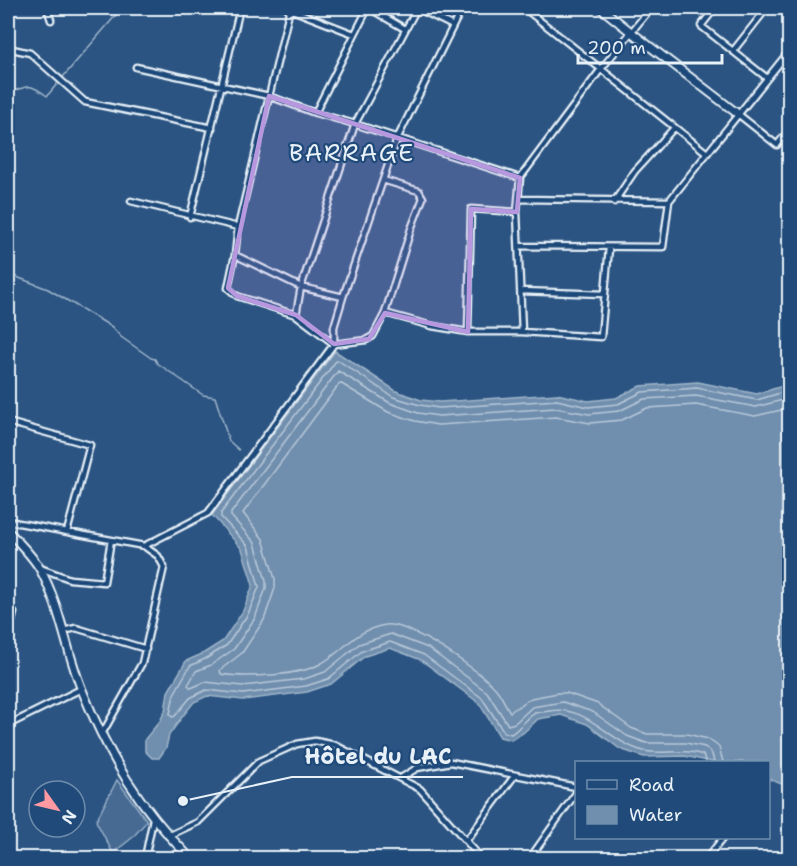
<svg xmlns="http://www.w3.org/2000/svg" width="797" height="866" viewBox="0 0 797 866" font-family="'Shantell Sans',sans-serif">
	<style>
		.green { fill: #476b93; stroke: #98aec6; stroke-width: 1.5 }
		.water { fill: #708ead; stroke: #a0b6cb; stroke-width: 1.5 }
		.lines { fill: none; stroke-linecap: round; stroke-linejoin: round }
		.shore { stroke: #b8c9da; stroke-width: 1.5 }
		.stream { stroke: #a0b6cb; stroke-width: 1.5 }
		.street-casing { stroke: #e8f1f8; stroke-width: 9 }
		.secondary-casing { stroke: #e8f1f8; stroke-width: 11 }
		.street { stroke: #1f4a7a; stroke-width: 4.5 }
		.secondary { stroke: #1f4a7a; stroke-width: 7 }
		.marked { fill: #b798de; fill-opacity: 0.2; stroke: #b798de; stroke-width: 4.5; stroke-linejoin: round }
		.labels { text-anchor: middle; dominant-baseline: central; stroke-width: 4.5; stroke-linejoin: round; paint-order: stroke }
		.quarter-label { font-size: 24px; letter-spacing: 1.5px; fill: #e8f1f8; stroke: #1f4a7a }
		.leader { fill: none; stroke: #e8f1f8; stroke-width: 2 }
		.callout-dot { fill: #e8f1f8; stroke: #1f4a7a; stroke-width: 2 }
		.callout-label { font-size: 22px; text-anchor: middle; font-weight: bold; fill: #e8f1f8; stroke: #1f4a7a; stroke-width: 4.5; stroke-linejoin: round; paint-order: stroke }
	</style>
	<rect width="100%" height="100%" fill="#2b5482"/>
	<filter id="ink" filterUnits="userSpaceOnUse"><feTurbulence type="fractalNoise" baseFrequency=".0167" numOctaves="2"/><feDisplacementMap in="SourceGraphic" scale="12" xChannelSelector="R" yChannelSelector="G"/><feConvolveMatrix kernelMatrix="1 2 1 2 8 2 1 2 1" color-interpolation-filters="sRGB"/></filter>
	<g filter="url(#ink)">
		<path class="green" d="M117,780L147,821L132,838L113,853L96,821Z"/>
		<path class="water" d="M335,351L396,391L421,400L440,402L557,394L588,401L616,398L640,386L698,382L757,394L789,384V787L769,779L768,762H712L685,756L644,757L620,749L587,724L561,715L538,719L523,733L511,740L500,737L479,703L421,660L390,648L365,656L331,684L307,692L243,700L207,696L194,702L182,717L169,735L166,748L159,758H152L145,751V739L160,721L165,711L168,692L186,661L204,653L223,641L243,611L253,585L242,549L212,515Z"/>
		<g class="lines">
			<path class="shore" d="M706,762L703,755C682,748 664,755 644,751C609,743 588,704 549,711C545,712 539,712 535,713C526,718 520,729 511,734L504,732L482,698L424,655L390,642L362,651L328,679L306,686L243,694L206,690L190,698L175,716L172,717L170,714L174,694L190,666L207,658L227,645L248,614L259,587L248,546L221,517V513L336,361H339L393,397L420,405L439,408L557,400L588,407L618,404L642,392L697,388L757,400L790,390
				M714,762L712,754L705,747L686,743H646L627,736L593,712L563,702L532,707L515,723L508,725L487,692L428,648L391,634L359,644L325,672L304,679L243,686L205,682L191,688L188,685L196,671L211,665L234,649L255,618L266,588V581L255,543L231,516V513L338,371L390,403L418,413L439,416L556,408L589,414L619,411L644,399L696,396L756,407L790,398
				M723,762L719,747L708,739L687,734H647L631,728L598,704L567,693H558L531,698L510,712C505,705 502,696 496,689C481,671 409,622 386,625C353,630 345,651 320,664C300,676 243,678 221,674L220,670L242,653L264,620L275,588V579L263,539L243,513L340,383L388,412L415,421L438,425L556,417L590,423L622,420L647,408L696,405L755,416L790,408"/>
			<path class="stream" d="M63,77L122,8
				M8,93C29,87 26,81 47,96L57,84
				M8,276H14L48,289L112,327L121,337L151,358L155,359L157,363L203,395L215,397L229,441L239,450"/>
			<defs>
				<path id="street" d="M47,8L51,20
					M287,8L354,34
					M290,8L238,227L235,255L228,288L237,296L296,315
					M369,8L405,29
					M417,8L453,26
					M524,8L707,153
					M715,8L701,26L767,78
					M8,48L30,53L85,102L212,128
					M733,51L767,8
					M136,67L269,96L315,113L355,124L520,178
					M315,113L368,8
					M738,114L777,145L790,129
					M383,180L419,191L423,198L411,229L385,313L373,336L366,340L334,344V327L343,297L397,139L462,8
					M518,199L669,201
					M131,201L238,227
					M614,202L635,171L674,128
					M517,212L471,209L468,332H522L601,337L609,248
					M190,217L240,8
					M519,246L663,247L669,201L790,50
					M235,255L301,287L343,297
					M521,291L604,294
					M385,313L432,326L468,332
					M522,332L517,212L520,178L601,69L651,8
					M8,422L90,445L67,532
					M8,521L144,546L158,556L164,567L142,663L102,734
					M144,546L208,513L334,344L296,315L301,287L355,124L417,8
					M40,568L70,579L104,582L111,540
					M8,611L14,613L8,637
					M63,631L76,628L146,649
					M8,725L81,689
					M401,778L417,768L451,762L576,787
					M168,836L198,822L259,761L297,744L315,741L335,745L420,789L481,858
					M466,841L515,775
					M145,858L153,819
					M456,858L479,857
					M530,858L576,793
					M707,858L723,838"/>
				<path id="secondary" d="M601,8L631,32L738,114
					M8,531C19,543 32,555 40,569C61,607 66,651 82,690C110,759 138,805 190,858"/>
			</defs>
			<use href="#street" class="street-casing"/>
			<use href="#secondary" class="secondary-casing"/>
			<use href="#street" class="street"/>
			<use href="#secondary" class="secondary"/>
		</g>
	</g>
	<path class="marked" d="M269,96L520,178L517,212L471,209L468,332L385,313L369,339L334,344L296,315L237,296L228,288Z"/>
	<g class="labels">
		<g class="quarter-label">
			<text x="352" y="153">BARRAGE</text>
		</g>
	</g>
	<path class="leader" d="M183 801L292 777H463"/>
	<circle class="callout-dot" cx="183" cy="801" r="6"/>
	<g class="callout-label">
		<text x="378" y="764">Hôtel du LAC</text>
	</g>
	<rect width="797" height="866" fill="none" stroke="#1f4a7a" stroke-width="30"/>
	<rect x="15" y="15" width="767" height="836" fill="none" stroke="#e8f1f8" stroke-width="2" filter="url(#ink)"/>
	<rect x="575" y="761" width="195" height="78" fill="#1f4a7a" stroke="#6f8dac" stroke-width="1.5"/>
	<rect x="587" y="780" width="30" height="9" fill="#1f4a7a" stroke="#6f8dac" stroke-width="1.5"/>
	<text x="629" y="791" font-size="18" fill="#e8f1f8">Road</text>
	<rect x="587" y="806" width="30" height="18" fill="#708ead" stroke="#6f8dac" stroke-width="1.5"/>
	<text x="629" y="821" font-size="18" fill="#e8f1f8">Water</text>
	<g transform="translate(57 809) rotate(124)"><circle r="28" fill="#1f4a7a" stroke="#6f8dac" stroke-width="1.5"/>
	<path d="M0-4.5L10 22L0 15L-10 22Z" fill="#ff9aa2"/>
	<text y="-9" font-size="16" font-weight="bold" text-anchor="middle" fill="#e8f1f8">N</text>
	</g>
	<path d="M578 54v9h144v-9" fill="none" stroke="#e8f1f8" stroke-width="3"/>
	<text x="587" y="54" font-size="18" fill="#e8f1f8" stroke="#1f4a7a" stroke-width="4.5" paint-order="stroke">200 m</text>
</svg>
